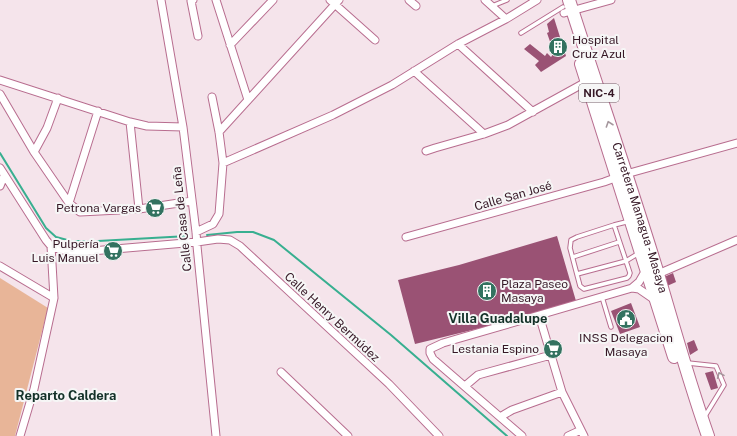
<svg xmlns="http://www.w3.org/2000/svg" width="737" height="436" viewBox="0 0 737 436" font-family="'Public Sans',sans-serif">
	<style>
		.green { fill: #e8b598 }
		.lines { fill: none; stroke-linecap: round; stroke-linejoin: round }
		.stream { stroke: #38af90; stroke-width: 2 }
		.building { fill: #9a5274 }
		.lane-casing { stroke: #b86d8f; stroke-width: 5.5 }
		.street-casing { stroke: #b86d8f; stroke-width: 9 }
		.highway-casing { stroke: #b86d8f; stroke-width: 14 }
		.lane { stroke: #fff; stroke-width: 3.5 }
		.street { stroke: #fff; stroke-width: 7 }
		.highway { stroke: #fff; stroke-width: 12 }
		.oneway { stroke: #a5979d }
		.labels { text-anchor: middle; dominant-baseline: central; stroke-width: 4; stroke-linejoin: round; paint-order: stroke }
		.shield { fill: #f6f6f6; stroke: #705b64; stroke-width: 1 }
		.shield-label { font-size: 11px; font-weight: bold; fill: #361826 }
		.poi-label { font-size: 12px; fill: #361826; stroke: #f6f6f6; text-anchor: end }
		.street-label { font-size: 12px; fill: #361826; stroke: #f6f6f6 }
		.neighbourhood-label { font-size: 13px; font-weight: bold; fill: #133128; stroke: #f6f6f6 }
	</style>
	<rect width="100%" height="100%" fill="#f5e4eb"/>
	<path class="green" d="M0,278L48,308L15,436H0Z"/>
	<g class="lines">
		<path class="stream" d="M0,153L46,228L56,237L71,241H98L188,236
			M207,235L237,232H253L274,240L391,335L507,436"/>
	</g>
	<path class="building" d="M554,18L566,56L541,72L535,65L539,61L524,49L530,44L545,56L547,53L551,57L554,53L547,33L549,32L547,24Z
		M557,236L576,301L501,323L415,344L398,280L459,265Z
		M673,273L676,282L667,286L664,277Z
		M631,303L640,327L620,334L611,311Z
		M694,340L698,350L690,355L687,343Z
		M713,371L718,388L711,390L705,373Z"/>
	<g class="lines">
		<defs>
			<path id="lane" d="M492,6L507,0
				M521,33L563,7
				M614,225L630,273L629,276L627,278L584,289L580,286L570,248L571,240L577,237L614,225L630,221
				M573,257L619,242
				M577,274L626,261L639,253
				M602,297L611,327
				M688,363L716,366L724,385L705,416"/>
			<path id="street" d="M161,0L183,127L196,232L197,246L216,436
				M193,0L191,1L198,36
				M216,0L248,100
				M330,0L375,40
				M409,0L416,6
				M485,0L506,19
				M564,13L611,0
				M458,44L533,112
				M230,45L273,0
				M414,71L484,134
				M0,80L130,122L147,126L183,127
				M0,94L34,152L69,203L80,212L139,209L192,201
				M130,122L139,209
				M219,132L339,0
				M426,151L435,148L484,134L508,125L586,82
				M34,152L47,128L58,98
				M223,163L333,115L392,85L458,44L506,19L537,0
				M0,168L46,240L51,246L62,250L80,252L197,242L218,239L230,240L240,246L389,384L439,436
				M0,186L4,176
				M69,203L98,111
				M196,232L213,224L219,214L223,163L219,132L212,97
				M406,237L604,182L626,174L737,143
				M0,266L54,298L51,246
				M658,274L737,240
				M632,288L639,289L655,300
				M539,315L562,392L584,436
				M281,372L348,436
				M465,386L478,375L551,355
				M500,417L512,410L562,392
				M20,436L34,389L54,298
				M522,436L433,359L430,353V349L443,343L632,288L639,282L646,270
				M568,436L581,430"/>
			<g id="highway">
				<path id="s1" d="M569,0C598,91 630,182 658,274C674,328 689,382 708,436"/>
				<path d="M581,64L674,357"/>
			</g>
		</defs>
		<use href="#lane" class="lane-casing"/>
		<use href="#street" class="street-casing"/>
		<use href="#highway" class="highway-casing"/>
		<use href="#lane" class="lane"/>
		<use href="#street" class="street"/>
		<use href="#highway" class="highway"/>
	</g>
	<defs><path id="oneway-chevron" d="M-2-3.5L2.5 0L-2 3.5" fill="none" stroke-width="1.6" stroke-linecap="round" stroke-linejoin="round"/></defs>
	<g class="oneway">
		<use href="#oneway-chevron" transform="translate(609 124) rotate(-109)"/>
		<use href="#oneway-chevron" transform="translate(720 375) rotate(-114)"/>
	</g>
	<defs>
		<symbol id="building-disc" viewBox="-11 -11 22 22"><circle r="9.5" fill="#337260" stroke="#f6f6f6"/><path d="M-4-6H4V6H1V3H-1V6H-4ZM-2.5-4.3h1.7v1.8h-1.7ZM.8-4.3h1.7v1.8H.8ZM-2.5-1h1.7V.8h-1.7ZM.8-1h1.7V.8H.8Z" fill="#fff"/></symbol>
		<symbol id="supermarket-disc" viewBox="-11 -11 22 22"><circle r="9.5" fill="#337260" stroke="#f6f6f6"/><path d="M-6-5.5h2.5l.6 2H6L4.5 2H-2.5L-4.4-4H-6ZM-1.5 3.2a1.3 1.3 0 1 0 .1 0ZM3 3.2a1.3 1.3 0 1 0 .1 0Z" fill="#fff"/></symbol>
		<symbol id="civic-disc" viewBox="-11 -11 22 22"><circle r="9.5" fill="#337260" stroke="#f6f6f6"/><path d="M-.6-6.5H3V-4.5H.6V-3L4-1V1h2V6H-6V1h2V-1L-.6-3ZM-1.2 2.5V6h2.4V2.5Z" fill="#fff"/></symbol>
	</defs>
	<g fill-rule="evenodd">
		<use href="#building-disc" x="547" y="36" width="22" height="22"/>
		<use href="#supermarket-disc" x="144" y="197" width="22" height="22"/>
		<use href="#supermarket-disc" x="102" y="240" width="22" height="22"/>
		<use href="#building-disc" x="476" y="280" width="22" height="22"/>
		<use href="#civic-disc" x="615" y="308" width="22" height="22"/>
		<use href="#supermarket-disc" x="542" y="338" width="22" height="22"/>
	</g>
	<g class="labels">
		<rect class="shield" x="579" y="84" width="40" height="18" rx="3"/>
		<g class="shield-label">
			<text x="599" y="93">NIC-4</text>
		</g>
		<g class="poi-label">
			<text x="572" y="40" text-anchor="start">Hospital<tspan x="572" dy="14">Cruz Azul</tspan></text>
			<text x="141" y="208">Petrona Vargas</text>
			<text x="99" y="244">Pulpería<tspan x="99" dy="14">Luis Manuel</tspan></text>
			<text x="501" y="284" text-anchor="start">Plaza Paseo<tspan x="501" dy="14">Masaya</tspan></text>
			<text x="626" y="338" text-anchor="middle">INSS Delegacion<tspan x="626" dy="14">Masaya</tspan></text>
			<text x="539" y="349">Lestania Espino</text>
		</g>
		<g class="street-label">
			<text transform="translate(513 196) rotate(-16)">Calle San José</text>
			<text stroke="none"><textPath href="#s1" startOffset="229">Carretera Managua - Masaya</textPath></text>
			<text transform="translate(182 219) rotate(-96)">Calle Casa de Leña</text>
			<text transform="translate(332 317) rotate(43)">Calle Henry Bermúdez</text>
		</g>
		<g class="neighbourhood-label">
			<text x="498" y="318">Villa Guadalupe</text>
			<text x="66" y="395">Reparto Caldera</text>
		</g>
	</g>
</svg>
